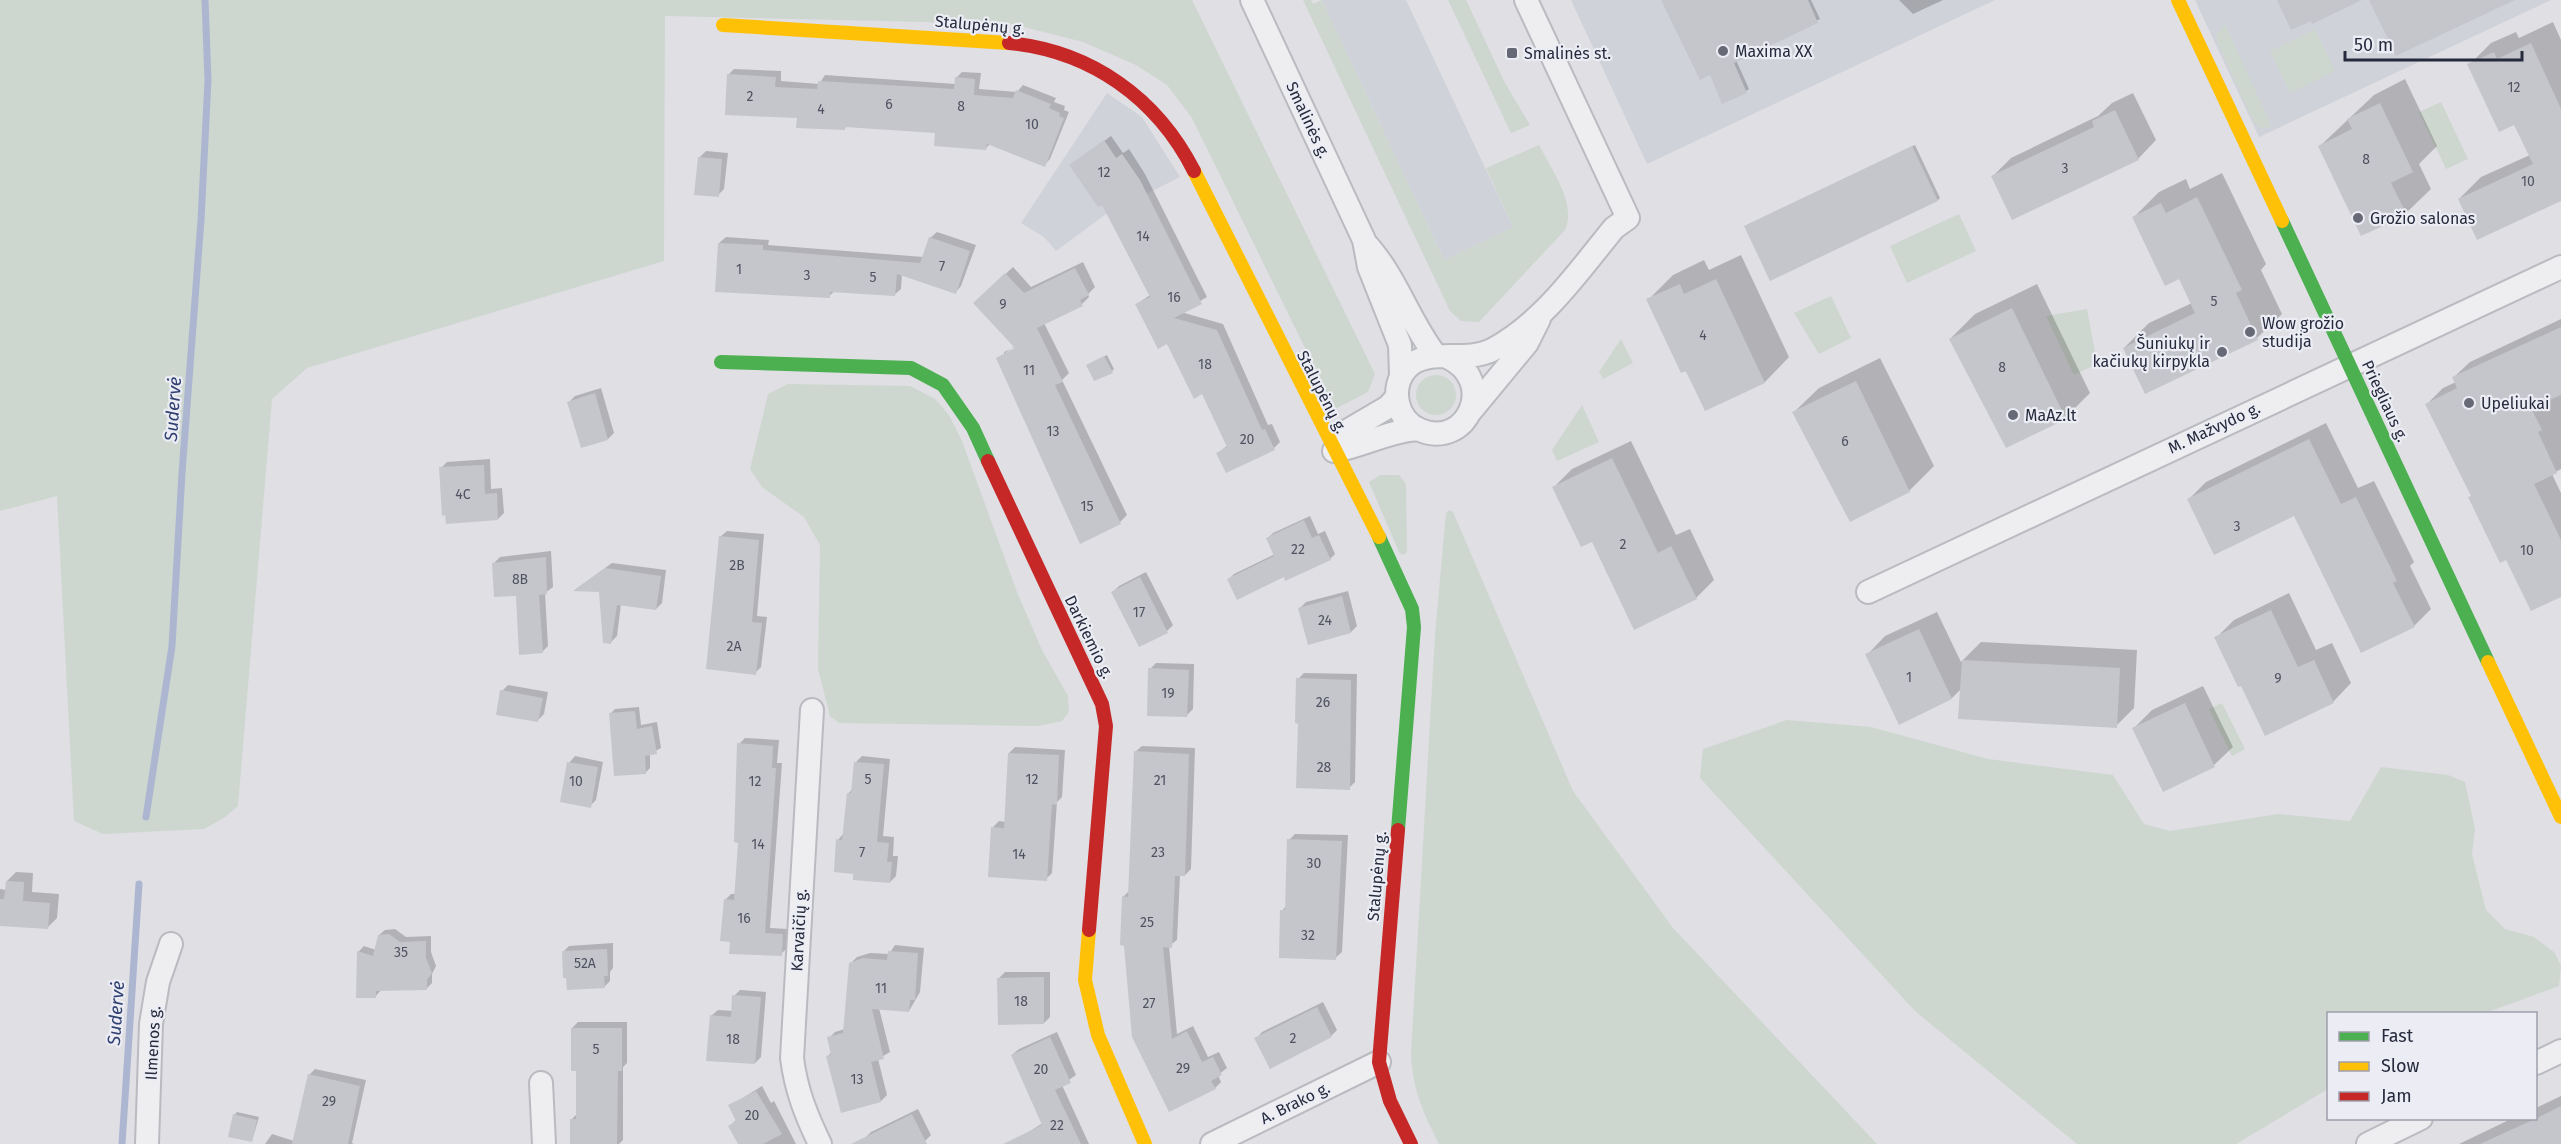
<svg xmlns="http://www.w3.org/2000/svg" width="2561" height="1144" viewBox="0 0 2561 1144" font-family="'Fira Sans',sans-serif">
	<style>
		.built { fill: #d0d2da }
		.green { fill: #cdd7cf }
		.shadow { fill: #0003; fill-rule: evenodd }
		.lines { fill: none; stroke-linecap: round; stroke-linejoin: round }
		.stream { stroke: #adb6d0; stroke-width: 7 }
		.building { fill: #c5c6cb }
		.street-casing { stroke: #babbc0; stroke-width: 26 }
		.street { stroke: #eeeef1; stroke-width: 22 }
		.fast { stroke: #4caf50; stroke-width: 14 }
		.slow { stroke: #ffc107; stroke-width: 14 }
		.jam { stroke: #c62828; stroke-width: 14 }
		.poi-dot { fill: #676977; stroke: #ecedf4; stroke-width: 2 }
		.labels { text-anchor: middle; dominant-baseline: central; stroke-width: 4.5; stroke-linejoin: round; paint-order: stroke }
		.number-label { font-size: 14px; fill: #505262 }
		.street-label { font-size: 16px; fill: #262a3d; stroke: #ecedf4 }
		.poi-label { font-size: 16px; fill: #262a3d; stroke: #ecedf4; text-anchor: start }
		.water-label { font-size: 18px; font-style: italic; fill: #304071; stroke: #ecedf4 }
	</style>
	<rect width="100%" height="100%" fill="#dfdfe4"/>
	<path class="built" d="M1322,0H1406L1513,227L1444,260Z
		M1571,0H1995L1647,164Z
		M2195,0H2551L2259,137Z
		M1107,93L1142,117L1180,177L1106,214L1056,251L1044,237L1021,223Z"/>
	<path class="green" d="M0,0H1192L1375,374L1368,392L1335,409L1192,118L1167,85L1136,65L1083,42L1012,24L665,16L664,261L307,368L272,399L238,806L224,818L204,829L103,834L74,821L57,496L0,511Z
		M1303,0H1311L1313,4L1322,0L1444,260L1513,227L1486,168L1539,145C1551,169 1577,203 1565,230L1479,322L1461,321L1450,311Z
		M1448,0H1466L1505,83L1530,125L1511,133Z
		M2225,24L2272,127L2261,128L2255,125L2218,44L2216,35Z
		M2315,29L2335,71L2290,93L2270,51Z
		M2441,102L2468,159L2446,169L2419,112Z
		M1959,214L1976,251L1907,283L1890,246Z
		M1831,296L1851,338L1819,354L1794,313Z
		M2087,309L2097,364L2074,375L2046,316Z
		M1621,339L1633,363L1603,379L1599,372Z
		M1416 395a20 20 0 1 1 40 0a20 20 0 1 1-40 0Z
		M788,384L910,386L935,399L949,415L962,441L1017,592L1042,650L1068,696L1069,712L1062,721L1039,726L839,723L830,716L818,669L820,545L804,517L762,487L750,469L768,394Z
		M1582,405L1599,442L1557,461L1552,450Z
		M1380,475H1399L1406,484L1407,552L1403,555L1399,552L1369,482Z
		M1449,510L1453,512L1573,791L1673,928L1877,1144H1439C1423,1112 1413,1091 1411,1054L1435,635L1446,513Z
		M2222,703L2245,749L2232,756L2209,709Z
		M1787,720L1871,727L1988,759L2113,775L2144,824L2170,831L2278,814L2350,821L2381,767L2448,775L2465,782L2475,829L2472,854L2486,910L2505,929L2534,937L2555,953L2561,966L2559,986L2485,1013L2328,1014V1089L2236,1144H2077L1915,1011L1700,778L1703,749Z"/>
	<path class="shadow" d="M1663,0H1811L1820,19L1736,60L1749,89L1746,91L1710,73Z
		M1899,0H1943L1913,14Z
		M2553,22L2561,40V199H2459L2481,177L2530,155L2515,123L2469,65L2491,43L2516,32L2519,38Z
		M734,69L781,71V81L819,84L825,75L956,84V78L962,72L981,73L979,89L1017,92L1023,85L1056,98L1054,102L1065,106L1064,110L1069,112L1050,159L1044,165L991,143L986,148L937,132L847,126L844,129L798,117L728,75Z
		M2405,79L2437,146L2419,164L2431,189L2406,213L2320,146L2374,95Z
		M2133,93L2156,140L2138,159L1993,176L2011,158L2098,116L2112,103Z
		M1111,136L1123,153L1129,149L1145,174L1207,297L1181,312L1223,324L1268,425L1272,424L1280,442L1274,448L1226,471L1218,453L1228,445L1203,392L1137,304L1150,295L1103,202L1071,165Z
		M1915,145L1940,198L1938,200L1746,226Z
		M706,151L728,153L724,189L718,195L699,158Z
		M2222,173L2266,264L2261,270L2282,314L2257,338L2124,348L2149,323L2192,303L2180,277L2134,217L2159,192L2186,179L2190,189Z
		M937,232L976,245L961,286L955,293L902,274L901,289L894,295L835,291L829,296L719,243L726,237L769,240L768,245L924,257L930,238Z
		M1741,255L1789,357L1765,382L1706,409L1648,300L1673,275L1704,260L1709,270Z
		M1083,262L1095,287L1088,294L1089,297L1082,304L1044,323L1069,373L1062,380L1127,515L1120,522L1081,542L998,358L1015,346L982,296L1013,267L1031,287ZM1022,344L1004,356V352Z
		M2037,284L2090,393L2066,417L2007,446L1950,339L1975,314Z
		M2561,319V469L2552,474L2561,493V595L2472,495L2427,404L2443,388L2456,382L2454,377L2470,362Z
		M1107,355L1114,369L1112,371L1091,363Z
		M1880,358L1934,466L1909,491L1794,412L1819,388Z
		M601,388L614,433L608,439L569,402L575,396Z
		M2326,423L2358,488L2374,481L2414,562L2410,566L2431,609L2414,626L2295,514L2189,499L2206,482Z
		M1631,441L1676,535L1690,529L1714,580L1696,598L1554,487L1572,469Z
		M490,459L491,489L502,488L504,513L498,519L441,468L447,462Z
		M1310,516L1318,534L1325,531L1335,554L1330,559L1284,575L1229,579L1234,574L1275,554L1268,538L1273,533Z
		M727,531L764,534L757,616L767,617L761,667L755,673L720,537Z
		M551,551L553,587L545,593L548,646L542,652L517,594L494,563L500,557Z
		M612,563L666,570L662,603L656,609L621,604L617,636L611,642L600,591L576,589Z
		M1146,572L1173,625L1167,631L1113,592L1119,586Z
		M1348,591L1357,626L1351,632L1300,608L1306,602Z
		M2289,593L2316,650L2332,643L2351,683L2333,702L2242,684L2216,638L2234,620Z
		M1937,612L1961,662L1981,642L2137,650L2134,708L2116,726L1962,688L1952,698L1867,655L1885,636Z
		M1156,663L1194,664L1193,709L1187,715L1150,669Z
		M1304,673L1357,674L1355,782L1349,788L1300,722L1298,679Z
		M508,685L548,692L544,714L538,720L502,691Z
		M2203,686L2233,747L2214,765L2164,790L2134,728L2152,710Z
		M639,707L641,725L657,722L661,748L650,754V768L645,773L610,714L615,709Z
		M745,738L779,740L777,763H782L770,928L788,929L787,948L781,954L731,940L725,900L731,894H736L740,841L739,744Z
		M1142,746L1195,748L1191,869L1185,875H1180L1177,940L1169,946L1177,1034L1193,1026L1208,1057L1219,1052L1227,1068L1218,1075L1221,1082L1215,1088L1170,1110L1123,897L1130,890L1135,752Z
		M1015,747L1065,750L1062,797L1057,802L1052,873L1046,879L993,827L999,821L1006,822L1009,753Z
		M575,756L603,762L596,800L590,806L569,763Z
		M862,756L890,759L883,836L894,837L893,856H898L896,876L890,882L855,872L838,840L844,833L848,794L853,788L856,762Z
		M1295,834L1348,835L1342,952L1335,958L1282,911L1286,906L1289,840Z
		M16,872L33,873L32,892L59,894L57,918L47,928L0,924V889L6,890L7,881Z
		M395,929L406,937L431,936V952L436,966L432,974V983L426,989L381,990L375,997L357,996L359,951L364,946L376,950L379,935L385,930Z
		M613,943V968L610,972V981L604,987L563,952L569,946Z
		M895,945L924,948L920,992L909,1011L879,1008L890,1052L878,1059L887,1095L881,1101L828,1056L832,1052L829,1038L835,1032L845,1029L850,964L857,957L870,953L889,954Z
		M1005,972H1050V1017L1044,1023L999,978Z
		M740,990L766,992L761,1057L755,1063L711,1016L718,1010L733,1011L734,996Z
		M1323,1002L1337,1030L1331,1036L1256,1039L1262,1032Z
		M578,1022H627V1063L623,1067V1140L619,1144H571V1120L577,1114V1069L572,1028Z
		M1057,1032L1076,1075L1062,1085L1089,1144H1025L1022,1136L1043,1123L1012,1055L1019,1049Z
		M315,1069L366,1080L352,1143L354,1144H265L272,1134L294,1141L309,1075Z
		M762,1086L771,1103L774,1101L796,1144H739L730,1126L737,1119L730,1106Z
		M2561,1096V1144H2459L2513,1118H2536V1108Z
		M918,1109L931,1135L925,1141L919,1144H868L865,1138L871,1132Z
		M237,1112L259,1117L252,1141L234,1115Z"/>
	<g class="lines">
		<path class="stream" d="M146,817L172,646L182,473L201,220L208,80L205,0
			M122,1144L139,884"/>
	</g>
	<path class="building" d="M1661,0H1808L1818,23L1734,63L1747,93L1722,104L1710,75L1700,80Z
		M2277,0H2362L2312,24L2311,21L2291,30Z
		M2369,0H2515L2396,56Z
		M2531,43L2561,109V201L2477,240L2458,199L2533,164L2514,125L2499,132L2467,64L2494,52L2497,59Z
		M727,74L776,77L775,87L817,89L818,81L954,89L955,77L975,79L974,95L1013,98L1016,90L1051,104L1049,108L1060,113L1059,116L1064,118L1045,167L987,144L986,150L934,146L935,133L845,127V130L796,128L797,118L725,115Z
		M2380,103L2413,172L2391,183L2407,215L2361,236L2318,146L2352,129L2347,119Z
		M2115,110L2139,160L2012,220L1991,176L2094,127L2092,121Z
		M1104,140L1116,158L1122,154L1140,180L1202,304L1174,318L1217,330L1262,430L1265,429L1275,450L1226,473L1216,453L1227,447L1202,394L1194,399L1167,344L1158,349L1135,304L1150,297L1102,205L1098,207L1069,165Z
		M1912,146L1938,201L1770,281L1744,226Z
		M698,157L722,159L719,197L694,195Z
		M2197,197L2242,290L2236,293L2258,340L2145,394L2123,348L2195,313L2179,279L2165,286L2132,217L2161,203L2166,213Z
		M929,237L970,251L956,294L897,274L895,296L830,292V298L715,292L718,243L763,245V250L920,263Z
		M1075,268L1089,295L1080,300L1083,306L1037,328L1063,382L1055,385L1121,524L1080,544L996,358L1015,348L973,303L1005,273L1024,293Z
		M1716,279L1765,383L1705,411L1686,371L1681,373L1646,299L1680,284L1684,294Z
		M2012,308L2066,419L2006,448L1949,339Z
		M2561,327V395L2531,408L2542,430L2538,432L2557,473L2534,484L2561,540V597L2531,611L2506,560L2500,563L2468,497L2471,496L2425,404L2457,388L2452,377Z
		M1104,356L1113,373L1094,381L1086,365Z
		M1856,381L1910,492L1850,522L1792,412Z
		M595,393L608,440L581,448L567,402Z
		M2309,439L2341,504L2356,497L2397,581L2393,583L2415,627L2361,653L2294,516L2214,555L2187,499Z
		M1612,458L1658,553L1671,546L1697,599L1634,630L1592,542L1581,547L1552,487Z
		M484,465L485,494L497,493L498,520L446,524L445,515L442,516L439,467Z
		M1304,520L1312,538L1319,535L1331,560L1285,581L1284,577L1237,600L1227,579L1274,556L1266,538Z
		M719,536L759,540L752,622L762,623L756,675L706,669Z
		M546,557L547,594L539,595L543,653L519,655L516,596L494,597L492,563Z
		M605,568L661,576L656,610L617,605L611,644L603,643L599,592L573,591Z
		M1140,577L1168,633L1139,647L1111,592Z
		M1342,596L1351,633L1308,645L1298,608Z
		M2271,610L2298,667L2314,660L2334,703L2265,736L2241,686L2238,687L2214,637Z
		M1919,629L1952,699L1899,725L1865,654Z
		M1962,660L2120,668L2117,728L1958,719Z
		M1148,668L1189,670L1187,717L1147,716Z
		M1296,678L1351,680L1350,790L1296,788L1298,724L1295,723Z
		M500,690L543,698L538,722L496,715Z
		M2185,703L2215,767L2163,792L2132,728Z
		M635,711L637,729L652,726L657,754L645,756L646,774L614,776L609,713Z
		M737,743L773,746L772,768H776L765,933L783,934L782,956L729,954L730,942L720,941L724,899L734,900L738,843L734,842Z
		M1134,751L1189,754L1185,876H1175L1172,948L1163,947L1172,1039L1187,1031L1202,1062L1213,1057L1222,1075L1211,1081L1216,1089L1169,1112L1132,1037L1124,946L1120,945L1122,896L1128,897Z
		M1008,753L1059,755L1057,805L1052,804L1047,881L988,877L991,827L1004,828Z
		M567,762L598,767L591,808L560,802Z
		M854,762L884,764L877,842L889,843L887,862H892L890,883L853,880V874L834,872L836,839L842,840L847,793H851Z
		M1287,839L1342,841L1336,960L1279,958L1280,910H1285Z
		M6,881L24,882L23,901L50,903L48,929L0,926V899H4Z
		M389,934L400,942L426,941V958L432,973L427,980V990L376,991V998H356L357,951L373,956L378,935Z
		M607,949L608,976H604L605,988L567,990L566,978H563L562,951Z
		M888,951L918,953L915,1000H910L909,1012L872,1009L884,1059L871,1062L881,1102L841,1113L826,1056L831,1055L827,1037L843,1033L849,963L863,958L887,960Z
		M1044,977V1024L998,1025L997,978Z
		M732,995L761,997L755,1064L706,1061L710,1015L731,1017Z
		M1317,1007L1332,1037L1270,1069L1254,1038Z
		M571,1028H622V1071H618L617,1144H570V1119H576V1071H571Z
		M1050,1037L1071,1083L1055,1090L1081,1144H1003L1042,1125L1011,1055Z
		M308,1074L360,1086L348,1144H292Z
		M756,1091L782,1134L763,1144H738L728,1126L736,1121L728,1105Z
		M2561,1106V1144H2480L2535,1119Z
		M233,1114L257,1120L252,1142L228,1137Z
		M912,1114L927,1144H851Z"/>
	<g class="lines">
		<defs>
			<path id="street" d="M1252,0L1364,240L1369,267L1400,345L1401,376
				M1368,246C1397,279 1409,321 1436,356
				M1447,357C1498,380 1468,450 1420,430C1396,420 1390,388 1406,369C1426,346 1463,364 1492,350C1543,323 1578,272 1614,228L1628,218L1526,0
				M1470,412L1527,343L1539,319
				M1334,451C1363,446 1388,431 1418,429
				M1334,451L1347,431L1388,407L1397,397
				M1868,592L2561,267
				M812,710L792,1058C796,1090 806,1115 820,1144
				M2536,1063L2561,1051
				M541,1083L544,1144
				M147,1144L151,1024L158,982L171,944
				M1212,1144L1379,1062
				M2368,1144L2421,1118"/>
		</defs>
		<use href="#street" class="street-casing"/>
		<use href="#street" class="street"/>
		<path class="fast" d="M2282,221L2488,662
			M721,362L911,368L943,385L973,428L988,461
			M1379,537L1412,609L1414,627L1398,830"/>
		<path class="slow" d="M2178,0L2282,221
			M723,25L1009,43
			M1194,171L1379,537
			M2488,662L2561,817
			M1089,930L1085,980L1098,1035L1145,1144"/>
		<path class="jam" d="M1009,43C1091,51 1157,98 1194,171
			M988,461L1102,704L1106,726L1089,930
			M1398,830L1379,1062L1390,1101L1411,1144"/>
	</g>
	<g class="poi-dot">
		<circle cx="1723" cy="51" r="6"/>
		<rect x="1506" y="47" width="12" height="12" rx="3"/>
		<circle cx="2358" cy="218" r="6"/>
		<circle cx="2250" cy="332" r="6"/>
		<circle cx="2222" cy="352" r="6"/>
		<circle cx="2469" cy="403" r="6"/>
		<circle cx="2013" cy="415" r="6"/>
	</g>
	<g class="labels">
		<g class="number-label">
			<text x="2514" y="87">12</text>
			<text x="750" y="96">2</text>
			<text x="889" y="104">6</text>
			<text x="961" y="106">8</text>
			<text x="821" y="109">4</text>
			<text x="1032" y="124">10</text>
			<text x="2366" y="159">8</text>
			<text x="2065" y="168">3</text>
			<text x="1104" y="172">12</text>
			<text x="2528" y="181">10</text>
			<text x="1143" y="236">14</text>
			<text x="942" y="266">7</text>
			<text x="739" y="269">1</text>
			<text x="807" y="275">3</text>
			<text x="873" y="277">5</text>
			<text x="1174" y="297">16</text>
			<text x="2214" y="301">5</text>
			<text x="1003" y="304">9</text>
			<text x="1703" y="335">4</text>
			<text x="1205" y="364">18</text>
			<text x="2002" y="367">8</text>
			<text x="1029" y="370">11</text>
			<text x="1053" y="431">13</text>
			<text x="1247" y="439">20</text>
			<text x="1845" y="441">6</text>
			<text x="463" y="494">4C</text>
			<text x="1087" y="506">15</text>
			<text x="2237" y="526">3</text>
			<text x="1623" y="544">2</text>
			<text x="1298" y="549">22</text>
			<text x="2527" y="550">10</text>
			<text x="737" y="565">2B</text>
			<text x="520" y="579">8B</text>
			<text x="1139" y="612">17</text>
			<text x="1325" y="620">24</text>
			<text x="734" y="646">2A</text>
			<text x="1909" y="677">1</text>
			<text x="2278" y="678">9</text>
			<text x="1168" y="693">19</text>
			<text x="1323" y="702">26</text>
			<text x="1324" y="767">28</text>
			<text x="868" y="779">5</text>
			<text x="1032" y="779">12</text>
			<text x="1160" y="780">21</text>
			<text x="576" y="781">10</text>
			<text x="755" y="781">12</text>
			<text x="758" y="844">14</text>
			<text x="862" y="852">7</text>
			<text x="1158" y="852">23</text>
			<text x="1019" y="854">14</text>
			<text x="1314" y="863">30</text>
			<text x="744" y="918">16</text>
			<text x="1147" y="922">25</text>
			<text x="1308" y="935">32</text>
			<text x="401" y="952">35</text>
			<text x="585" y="963">52A</text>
			<text x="881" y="988">11</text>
			<text x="1021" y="1001">18</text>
			<text x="1149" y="1003">27</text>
			<text x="1293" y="1038">2</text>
			<text x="733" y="1039">18</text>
			<text x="596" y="1049">5</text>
			<text x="1183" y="1068">29</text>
			<text x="1041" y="1069">20</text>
			<text x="857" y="1079">13</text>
			<text x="329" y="1101">29</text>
			<text x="752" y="1115">20</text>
			<text x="1057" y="1125">22</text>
		</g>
		<g class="street-label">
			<text transform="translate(980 25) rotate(5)">Stalupėnų g.</text>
			<text transform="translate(1308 120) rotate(65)">Smalinės g.</text>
			<text transform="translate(1322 392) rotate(63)">Stalupėnų g.</text>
			<text transform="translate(2385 401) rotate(65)">Priegliaus g.</text>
			<text transform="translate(2214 428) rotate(-25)">M. Mažvydo g.</text>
			<text transform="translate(1089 637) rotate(64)">Darkiemio g.</text>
			<text transform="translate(1377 876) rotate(-85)">Stalupėnų g.</text>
			<text transform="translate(799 930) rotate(-87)">Karvaičių g.</text>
			<text transform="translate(153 1043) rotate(-87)">Ilmenos g.</text>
			<text transform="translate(1295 1103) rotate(-26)">A. Brako g.</text>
		</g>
		<g class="poi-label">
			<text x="1735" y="51">Maxima XX</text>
			<text x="1524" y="53">Smalinės st.</text>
			<text x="2370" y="218">Grožio salonas</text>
			<text x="2262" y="323">Wow grožio<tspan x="2262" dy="18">studija</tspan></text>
			<text x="2210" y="343" text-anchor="end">Šuniukų ir<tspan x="2210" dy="18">kačiukų kirpykla</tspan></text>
			<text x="2481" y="403">Upeliukai</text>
			<text x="2025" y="415">MaAz.lt</text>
		</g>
		<g class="water-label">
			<text transform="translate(173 409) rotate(-86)">Sudervė</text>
			<text transform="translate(116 1013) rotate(-86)">Sudervė</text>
		</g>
	</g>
	<rect x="2327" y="1012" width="210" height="108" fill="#ecedf4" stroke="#9d9fab" stroke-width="1.5"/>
	<rect x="2339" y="1032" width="30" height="9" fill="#4caf50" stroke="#9d9fab" stroke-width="1.5"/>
	<text x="2381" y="1042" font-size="18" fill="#262a3d">Fast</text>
	<rect x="2339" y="1062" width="30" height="9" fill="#ffc107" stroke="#9d9fab" stroke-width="1.5"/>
	<text x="2381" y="1072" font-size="18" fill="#262a3d">Slow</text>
	<rect x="2339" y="1092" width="30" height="9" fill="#c62828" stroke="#9d9fab" stroke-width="1.5"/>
	<text x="2381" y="1102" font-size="18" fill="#262a3d">Jam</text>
	<path d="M2345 51v9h177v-9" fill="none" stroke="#262a3d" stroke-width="3"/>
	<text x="2354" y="51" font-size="18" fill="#262a3d" stroke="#ecedf4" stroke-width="4.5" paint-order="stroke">50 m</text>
</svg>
